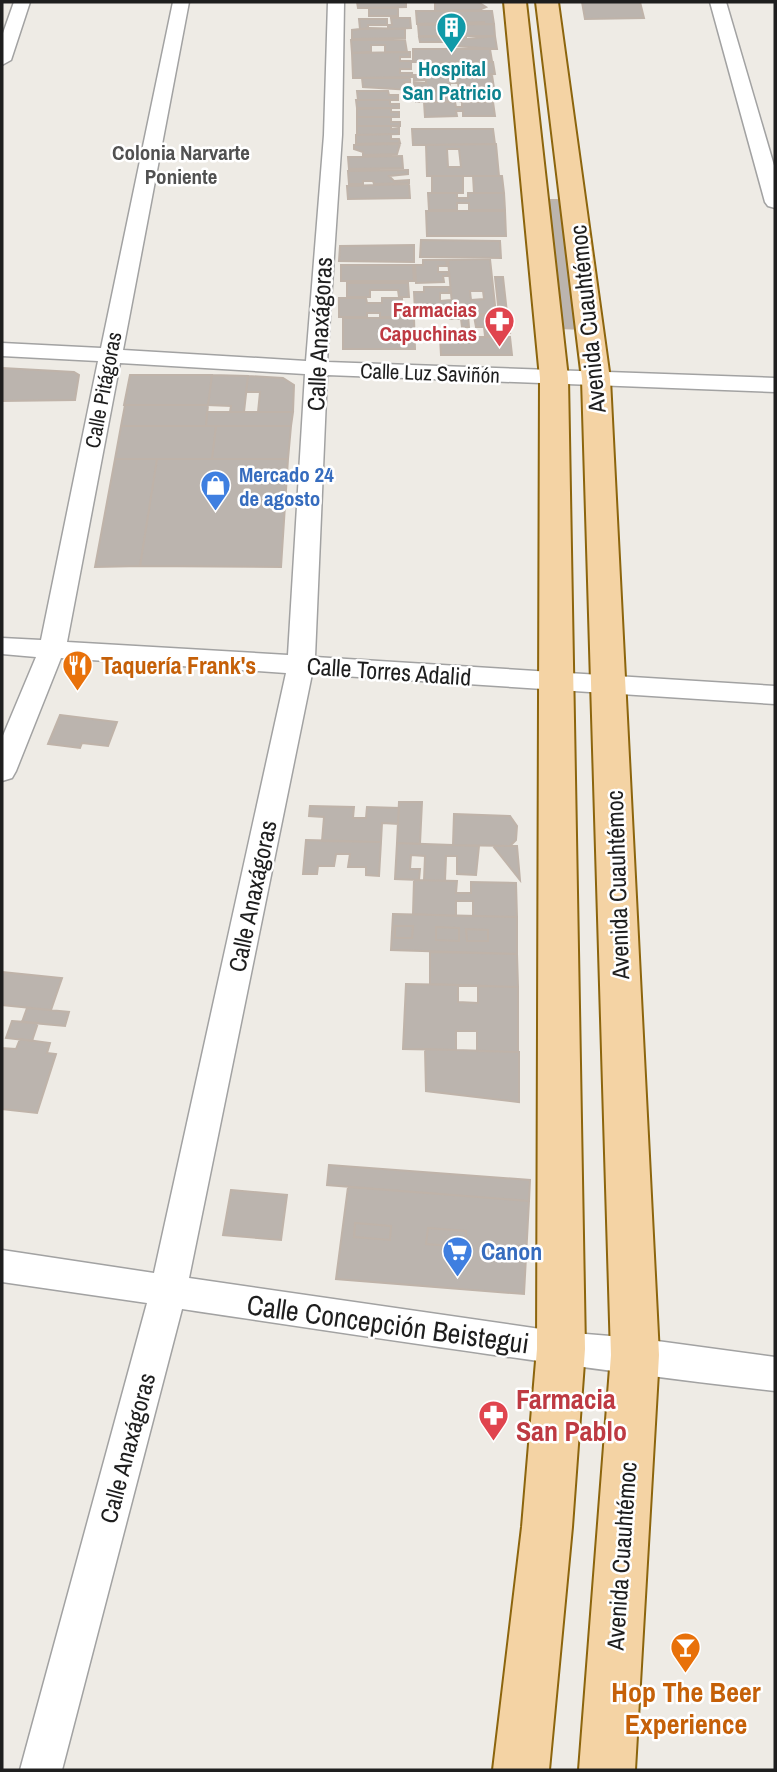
<svg xmlns="http://www.w3.org/2000/svg" width="777" height="1772" viewBox="0 0 777 1772" font-family="'Archivo Narrow',sans-serif">
	<style>
		.building { fill: #bbb4ae; stroke: #bfb3a9; stroke-width: 2; fill-rule: evenodd }
		.lines { fill: none; stroke-linecap: round; stroke-linejoin: round }
		.street-casing { stroke: #a2a2a2; stroke-width: 3 }
		.primary-casing { stroke: #8c650d; stroke-width: 4 }
		.street { fill: #fff; fill-rule: evenodd }
		.primary { fill: #f4d3a4; fill-rule: evenodd }
		.labels { text-anchor: middle; dominant-baseline: central; stroke-width: 5; stroke-linejoin: round; paint-order: stroke }
		.far-culture-label { font-size: 21px; font-weight: bold; fill: #0d838f; stroke: #fff }
		.far-neighbourhood-label { font-size: 21px; font-weight: bold; fill: #515151; stroke: #fff }
		.far-health-label { font-size: 21px; font-weight: bold; fill: #be3a42; stroke: #fff; text-anchor: end }
		.far-street-label { font-size: 21px; fill: #1e1e1e; stroke: #fff }
		.far-shop-label { font-size: 21px; font-weight: bold; fill: #366cbe; stroke: #fff; text-anchor: start }
		.street-label { font-size: 24px; fill: #1e1e1e; stroke: #fff }
		.food-label { font-size: 24px; font-weight: bold; fill: #c56008; stroke: #fff; text-anchor: start }
		.shop-label { font-size: 24px; font-weight: bold; fill: #366cbe; stroke: #fff; text-anchor: start }
		.near-street-label { font-size: 28px; fill: #1e1e1e; stroke: #fff }
		.near-health-label { font-size: 28px; font-weight: bold; fill: #be3a42; stroke: #fff; text-anchor: start }
		.near-food-label { font-size: 28px; font-weight: bold; fill: #c56008; stroke: #fff }
	</style>
	<rect width="100%" height="100%" fill="#eeebe5"/>
	<path class="building" d="M357,2H406V7L358,8Z
		M435,2H478L486,7L479,10L435,11Z
		M582,2H640L644,18L585,19Z
		M369,8H398V16H369Z
		M416,11H492L494,24H484V22L417,24Z
		M391,18H410L411,28L388,29V25H392Z
		M359,19H387V25H368V29H360Z
		M494,24L495,36H419L418,25Z
		M369,28L405,29V38L352,39V30Z
		M466,36V39L495,36L497,49L454,46V42H420L419,37Z
		M351,40H405L407,52H385V45H371V52L352,53Z
		M413,49H490L492,61L413,62Z
		M410,52V57H400V61H411V69H400V73H412V77L353,78L352,53Z
		M424,62H456V66H462V62H493L495,74L463,75V70H457V75H425Z
		M414,75H449V78H458V75H492L494,88L459,89L458,83H450V89L415,90L414,83H426V80L414,81Z
		M362,78H410V82H404L405,86H411V90L363,87Z
		M492,89L493,101L416,102L415,90Z
		M357,91H388L389,95H398V100H358Z
		M356,100H390V104H399V108H357Z
		M424,102H455L456,107H462V102H493L495,116H463V111H456L457,116L425,117Z
		M391,108V112H399V117H357V109Z
		M357,117H391V122H400V126H357Z
		M357,126H391V129L399,128V134L357,135Z
		M412,129H493L495,144L413,145Z
		M391,134V139H399L400,143L356,144V135Z
		M400,144L397,154L363,155V152L354,149V145Z
		M496,144L499,176H427L426,145ZM447,149H459L461,167H448Z
		M402,156L403,168L349,169L348,157Z
		M408,170V174L389,176L394,181L409,180V183L374,184L373,181H363V184H349L348,171Z
		M432,176H463V193H432Z
		M473,176H502L504,193H474Z
		M409,184L410,198L348,199L347,186Z
		M428,193H457V198H468V193H504L505,210H469V203H457V210H429Z
		M547,200H567L583,329L560,328Z
		M426,211H505L506,236H427Z
		M421,240L500,241L501,258L420,257Z
		M414,245V262L339,261L340,246Z
		M490,259L496,314L453,315L448,260ZM470,291H483L484,299L471,300Z
		M423,260H446L447,266H438V272H448V276H443L444,282L416,283L415,265H423Z
		M341,265H413L414,281H341Z
		M495,277H503L507,313L499,314Z
		M347,283H408L409,297H399L398,290H370V297H347Z
		M424,287H449V293H440V301L450,300V305H443V311L415,312L414,292H424Z
		M339,298H366L367,303H382V298H402L403,317H380V313H367V317H339Z
		M468,315L469,327H462L461,319H450V316Z
		M507,315L510,333H503L504,336H485L484,327H476L474,316Z
		M343,318H414L415,349H343Z
		M440,337H510L512,355H441Z
		M2,368L74,372L79,375L75,400L2,401Z
		M130,375H212L208,405H124Z
		M212,375L248,376L244,412H230L231,406L208,405Z
		M248,376L283,378L294,385L293,412H258L260,392H246Z
		M125,405H208L206,426H121Z
		M207,412H293L291,426H206Z
		M121,426H216L212,459H115Z
		M216,426H291L288,459H212Z
		M115,459H157L140,566L95,567Z
		M157,459H288L281,567L140,566Z
		M60,715L117,722L108,746L82,743L80,748L48,744Z
		M399,802H422L420,844L397,843Z
		M310,806L354,807L353,818H366L367,807L399,808L398,824L382,823L381,842L322,841L324,817L309,816Z
		M454,814L510,816L517,826L516,840L510,846L453,845Z
		M306,840L381,842L379,876L366,875V867H348L350,854H336L334,866H318L317,874H303Z
		M397,843L479,846L476,875L457,874V856H446L445,881L424,880L425,856L411,855L410,869H420L419,880L395,879Z
		M493,846H517L520,880Z
		M414,880L457,881L456,893H471V882L516,883L517,917L473,916V901H456V916L413,914Z
		M393,914L517,917V954L391,950ZM395,926H413L412,938H395ZM436,927L459,928V941L436,940ZM466,929L488,930V941H467Z
		M395,926H413L412,938H395Z
		M436,927L459,928V941L436,940Z
		M466,929L488,930V941H467Z
		M430,952L517,954L518,987L430,984Z
		M2,972L62,978L51,1010L2,1005Z
		M406,984L458,985V1002L478,1003V986L518,987V1052L477,1051V1031H456V1050L403,1049Z
		M27,1008L69,1012L65,1026L22,1022Z
		M12,1021L38,1023L32,1041L6,1038Z
		M20,1039L50,1043L47,1053L56,1054L37,1113L2,1109V1048L16,1049Z
		M425,1049L519,1052V1102L426,1091Z
		M329,1165L530,1180L529,1201L327,1185Z
		M348,1187L529,1201L524,1294L336,1279ZM355,1223L391,1226L390,1240L354,1237ZM428,1228L466,1231L465,1247L426,1244Z
		M231,1190L287,1195L281,1240L223,1235Z
		M355,1223L391,1226L390,1240L354,1237Z
		M428,1228L466,1231L465,1247L426,1244Z"/>
	<g class="lines">
		<defs>
			<path id="street" d="M14,2H30L11,60L2,65V36Z
				M173,2H189L123,350L306,361L324,135L328,2H344L342,135L327,362L775,378V392L327,375L315,657L775,686V704L312,674L189,1278L561,1332L635,1338L775,1357V1391C577,1369 379,1338 182,1309L62,1770H20L147,1303L2,1282V1250L154,1273L286,673L61,658L16,771L12,778L2,781V738L36,657L2,654V638L41,640L98,361L2,356V343L101,348ZM120,363L305,374L288,655L67,642Z
				M710,2H726L775,169V208L768,206L765,202Z"/>
			<path id="primary" d="M504,2H526L568,378L585,1349L572,1527L549,1770H493L522,1527L537,1349L540,378Z
				M536,2H558L610,379L659,1355L635,1770H579L611,1355L582,379Z"/>
		</defs>
		<use href="#street" class="street-casing"/>
		<use href="#primary" class="primary-casing"/>
		<use href="#street" class="street"/>
		<use href="#primary" class="primary"/>
	</g>
	<defs>
		<symbol id="building-pin" viewBox="-11 -11 22 30"><path d="M0 17L-7.5 6A9.5 9.5 0 1 1 7.5 6Z" fill="#0f9aa8" stroke="#fff"/><path d="M-4-6H4V6H1V3H-1V6H-4ZM-2.5-4.3h1.7v1.8h-1.7ZM.8-4.3h1.7v1.8H.8ZM-2.5-1h1.7V.8h-1.7ZM.8-1h1.7V.8H.8Z" fill="#fff"/></symbol>
		<symbol id="pharmacy-pin" viewBox="-11 -11 22 30"><path d="M0 17L-7.5 6A9.5 9.5 0 1 1 7.5 6Z" fill="#e0444e" stroke="#fff"/><path d="M-2-6h4v4h4v4h-4v4h-4v-4h-4v-4h4Z" fill="#fff"/></symbol>
		<symbol id="shop-pin" viewBox="-11 -11 22 30"><path d="M0 17L-7.5 6A9.5 9.5 0 1 1 7.5 6Z" fill="#3f7fe0" stroke="#fff"/><path d="M-5-2.5h2.3a2.7 3.5 0 0 1 5.4 0H5L5.5 6h-11ZM-1.5-2.5h3a1.5 2.3 0 0 0-3 0Z" fill="#fff"/></symbol>
		<symbol id="restaurant-pin" viewBox="-11 -11 22 30"><path d="M0 17L-7.5 6A9.5 9.5 0 1 1 7.5 6Z" fill="#e8710a" stroke="#fff"/><path d="M-5-6h1v4h1v-4h1v4h1v-4h1v5L-1.5 .5V6h-2V.5L-5-1ZM5-6V6H3V1.5H1.5Q1.5-4 5-6Z" fill="#fff"/></symbol>
		<symbol id="supermarket-pin" viewBox="-11 -11 22 30"><path d="M0 17L-7.5 6A9.5 9.5 0 1 1 7.5 6Z" fill="#3f7fe0" stroke="#fff"/><path d="M-6-5.5h2.5l.6 2H6L4.5 2H-2.5L-4.4-4H-6ZM-1.5 3.2a1.3 1.3 0 1 0 .1 0ZM3 3.2a1.3 1.3 0 1 0 .1 0Z" fill="#fff"/></symbol>
		<symbol id="bar-pin" viewBox="-11 -11 22 30"><path d="M0 17L-7.5 6A9.5 9.5 0 1 1 7.5 6Z" fill="#e8710a" stroke="#fff"/><path d="M-6-5H6L.8 .8V4.5H3.5V6h-7V4.5H-.8V.8Z" fill="#fff"/></symbol>
	</defs>
	<g fill-rule="evenodd">
		<use href="#building-pin" x="434" y="10" width="35" height="47"/>
		<use href="#pharmacy-pin" x="482" y="304" width="35" height="47"/>
		<use href="#shop-pin" x="198" y="468" width="35" height="47"/>
		<use href="#restaurant-pin" x="60" y="648" width="35" height="47"/>
		<use href="#supermarket-pin" x="440" y="1234" width="35" height="47"/>
		<use href="#pharmacy-pin" x="476" y="1398" width="35" height="47"/>
		<use href="#bar-pin" x="668" y="1630" width="35" height="47"/>
	</g>
	<g class="labels">
		<g class="far-culture-label">
			<text x="452" y="68">Hospital<tspan x="452" dy="24">San Patricio</tspan></text>
		</g>
		<g class="far-neighbourhood-label">
			<text x="181" y="152">Colonia Narvarte<tspan x="181" dy="24">Poniente</tspan></text>
		</g>
		<g class="far-health-label">
			<text x="477" y="309">Farmacias<tspan x="477" dy="24">Capuchinas</tspan></text>
		</g>
		<g class="far-street-label">
			<text transform="translate(430 373) rotate(2)">Calle Luz Saviñón</text>
			<text transform="translate(103 390) rotate(-79)">Calle Pitágoras</text>
		</g>
		<g class="far-shop-label">
			<text x="239" y="474">Mercado 24<tspan x="239" dy="24">de agosto</tspan></text>
		</g>
		<g class="street-label">
			<text transform="translate(587 319) rotate(-96)">Avenida Cuauhtémoc</text>
			<text transform="translate(319 334) rotate(-87)">Calle Anaxágoras</text>
			<text transform="translate(389 671) rotate(4)">Calle Torres Adalid</text>
			<text transform="translate(617 885) rotate(-92)">Avenida Cuauhtémoc</text>
			<text transform="translate(252 896) rotate(-78)">Calle Anaxágoras</text>
			<text transform="translate(127 1448) rotate(-75)">Calle Anaxágoras</text>
			<text transform="translate(621 1556) rotate(-86)">Avenida Cuauhtémoc</text>
		</g>
		<g class="food-label">
			<text x="101" y="665">Taquería Frank's</text>
		</g>
		<g class="shop-label">
			<text x="481" y="1251">Canon</text>
		</g>
		<g class="near-street-label">
			<text transform="translate(388 1324) rotate(8)">Calle Concepción Beistegui</text>
		</g>
		<g class="near-health-label">
			<text x="516" y="1399">Farmacia<tspan x="516" dy="32">San Pablo</tspan></text>
		</g>
		<g class="near-food-label">
			<text x="686" y="1692">Hop The Beer<tspan x="686" dy="32">Experience</tspan></text>
		</g>
	</g>
	<rect width="777" height="1772" fill="none" stroke="#1e1e1e" stroke-width="7"/>
</svg>
